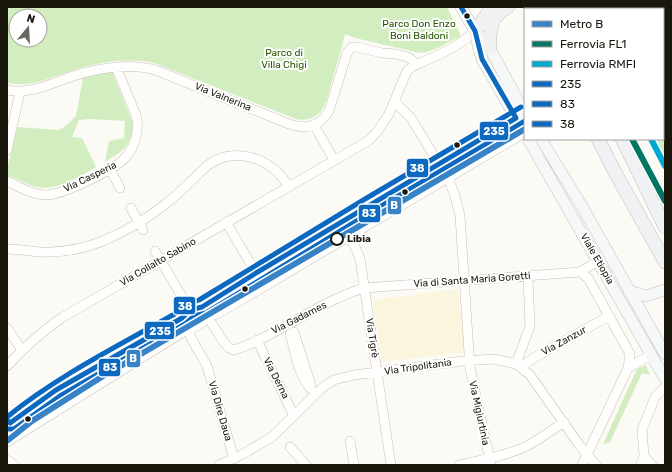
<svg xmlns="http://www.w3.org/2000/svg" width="672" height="472" viewBox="0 0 672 472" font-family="Rubik,sans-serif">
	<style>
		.built { fill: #fbf5de }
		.green { fill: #d2eec1; fill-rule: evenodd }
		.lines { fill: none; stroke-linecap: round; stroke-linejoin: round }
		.minor-casing { stroke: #c2c0b8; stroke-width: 10 }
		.major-casing { stroke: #c2c1c1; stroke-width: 12 }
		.highway-casing { stroke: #c2c1c1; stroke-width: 14 }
		.minor { stroke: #fffefd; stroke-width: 9 }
		.major { stroke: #f6f7f7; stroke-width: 11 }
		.highway { stroke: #f0f1f2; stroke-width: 13 }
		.bus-1-casing { stroke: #fff; stroke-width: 8 }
		.bus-2-casing { stroke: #fff; stroke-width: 8 }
		.bus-3-casing { stroke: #fff; stroke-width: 8 }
		.bus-1 { stroke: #0c69bf; stroke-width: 5 }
		.bus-2 { stroke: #0c69bf; stroke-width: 5 }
		.bus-3 { stroke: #0c69bf; stroke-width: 5 }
		.rail-1-casing { stroke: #fff; stroke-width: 9 }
		.rail-2-casing { stroke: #fff; stroke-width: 9 }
		.rail-1 { stroke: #007663; stroke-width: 6 }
		.rail-2 { stroke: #00a9ce; stroke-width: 6 }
		.metro-1-casing { stroke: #fff; stroke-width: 9 }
		.metro-1 { stroke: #3783c6; stroke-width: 6 }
		.bus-dot { fill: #1a170d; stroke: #fff; stroke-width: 1.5 }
		.stop-dot { fill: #fff; stroke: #1a170d; stroke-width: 2 }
		.labels { text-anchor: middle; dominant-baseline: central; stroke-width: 4; stroke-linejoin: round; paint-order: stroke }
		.park-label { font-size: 10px; fill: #265500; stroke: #fff }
		.street-label { font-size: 10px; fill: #1a170d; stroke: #fff }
		.stop-label { font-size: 10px; font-weight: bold; fill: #1a170d; stroke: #fff; text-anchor: start }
		.line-badge { stroke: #fff; stroke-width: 1.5 }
		.badge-label { font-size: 11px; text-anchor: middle; font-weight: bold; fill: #fff }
	</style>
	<rect width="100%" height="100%" fill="#fcfaf4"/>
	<path class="built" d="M458,289L465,352L382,362L373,300Z"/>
	<path class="green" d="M7,7H447L461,36C448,42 434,52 420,53L355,38L345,34C341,52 335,70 330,88C328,95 326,105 321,111C314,119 305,121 296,119L154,63C129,58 103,61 78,69C53,76 34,88 7,83ZM16,16H40V40H16Z
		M665,56V157L656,139H663V58Z
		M112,72L133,123C133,145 123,151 105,162L109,141L124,138L125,121L89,119L79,120L72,137L82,138L96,167C78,178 54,193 33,186C24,183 15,178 7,175V170L17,127L59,130L67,125L76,116L83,78Z
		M646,365L650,375L642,373L610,442L603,444L637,369Z"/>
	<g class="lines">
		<defs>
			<path id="minor" d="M7,90C30,94 49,85 70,77C98,68 130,62 158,71L289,124C306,130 320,126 329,111L347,53L352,47H357L382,53L396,54L408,57L417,64
				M395,102L411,118L439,164
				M314,125L334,160
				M7,150L20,92
				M110,169L120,188
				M448,178L455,196L460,216L470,368L491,465
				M7,181C19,187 33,195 47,195C64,194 114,170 125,158C135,147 140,130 136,115L116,67
				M131,208L143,230
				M226,222L256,273
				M334,227C347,227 356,248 360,259L391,465
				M7,249C18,249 29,251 40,252C62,253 83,249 103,241C124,232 145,220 163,206C172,199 180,192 188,184C196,177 202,169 211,163C231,150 257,155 275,170C281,175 285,181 289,186
				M155,251L190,310
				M580,272L588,278L630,354L628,368L582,465
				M202,307L256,273L516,118
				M207,317L215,315L231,306L524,133
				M7,328L22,350
				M294,332L310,382L311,389C298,375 295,351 290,334Z
				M257,340L294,416
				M516,364L530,326L528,277
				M7,366C24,348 42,331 63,317L368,141L377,132L389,114L407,71C413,65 422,63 429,59C446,52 462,44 475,31
				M521,367L532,359L609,316
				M628,368L645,358L652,355
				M7,426L32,406L56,390L182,318
				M350,441L354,465
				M7,442L188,329C196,328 203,323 207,317
				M290,447L306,465
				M644,456L652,465
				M234,459L207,366L191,338L188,329L184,326L182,322C183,312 195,304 204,308L207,312V317C215,325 224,349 234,350C279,335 318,302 364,288L580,272L598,261
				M7,460L14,465
				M219,465L243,454L272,437L323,387L334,380L354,375L463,361L494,359L516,364L530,375L580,446L596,465
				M459,465C481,460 506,456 527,446C540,439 552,430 564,422
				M641,465L644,456L642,430L655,397L665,387"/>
			<path id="major" d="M461,7L475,31L490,49L525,113
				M475,31L479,50L482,59L525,134
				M663,31L665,30
				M663,46L665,44
				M528,139L665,379
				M541,139L583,208L665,354
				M629,291L646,296L665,290"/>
			<path id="highway" d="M531,7L535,9
				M568,7V9
				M581,7V9
				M475,31L492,7
				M490,49C489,32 491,15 508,7
				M598,139L617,176L665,262
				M622,139L665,227"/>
		</defs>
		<use href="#minor" class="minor-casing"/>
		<use href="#major" class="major-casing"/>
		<use href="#highway" class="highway-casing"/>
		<use href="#minor" class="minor"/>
		<use href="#major" class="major"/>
		<use href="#highway" class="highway"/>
		<defs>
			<path id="bus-1" d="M7,420L10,423L56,390L182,318L190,310L202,307L256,273L516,118L482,59L475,31L461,7"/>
			<path id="bus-2" d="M7,429H14L60,396L185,324L194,316L206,313L373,211L525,121"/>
			<path id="bus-3" d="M7,417C59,375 120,345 178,312L187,304L199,300L365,199L521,107"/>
		</defs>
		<use href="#bus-1" class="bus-1-casing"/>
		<use href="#bus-2" class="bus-2-casing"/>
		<use href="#bus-3" class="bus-3-casing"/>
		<use href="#bus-1" class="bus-1"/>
		<use href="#bus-2" class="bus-2"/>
		<use href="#bus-3" class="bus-3"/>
		<defs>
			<path id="rail-1" d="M632,139L665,201"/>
			<path id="rail-2" d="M651,139L665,166"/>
		</defs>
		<use href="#rail-1" class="rail-1-casing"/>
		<use href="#rail-2" class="rail-2-casing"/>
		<use href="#rail-1" class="rail-1"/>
		<use href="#rail-2" class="rail-2"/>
		<defs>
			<path id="metro-1" d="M7,441L32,421L100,378L525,129"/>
		</defs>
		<use href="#metro-1" class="metro-1-casing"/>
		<use href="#metro-1" class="metro-1"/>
	</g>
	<g class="bus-dot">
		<circle cx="467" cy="16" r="3.5"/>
		<circle cx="457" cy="145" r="3.5"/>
		<circle cx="405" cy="192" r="3.5"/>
		<circle cx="245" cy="289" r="3.5"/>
		<circle cx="28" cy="419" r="3.5"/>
	</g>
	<circle class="stop-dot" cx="337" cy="239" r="6"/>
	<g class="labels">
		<g class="park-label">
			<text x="419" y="24">Parco Don Enzo<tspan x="419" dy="12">Boni Baldoni</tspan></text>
			<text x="284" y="53">Parco di<tspan x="284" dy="12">Villa Chigi</tspan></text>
		</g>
		<g class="street-label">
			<text transform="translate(223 97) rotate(22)">Via Valnerina</text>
			<text transform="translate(90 177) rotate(-26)">Via Casperia</text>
			<text transform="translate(597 259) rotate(60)">Viale Etiopia</text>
			<text transform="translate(158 262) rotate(-30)">Via Collalto Sabino</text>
			<text transform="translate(472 280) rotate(-4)">Via di Santa Maria Goretti</text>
			<text transform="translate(299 318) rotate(-27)">Via Gadames</text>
			<text transform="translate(372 338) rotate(81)">Via Tigrè</text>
			<text transform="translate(564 341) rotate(-29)">Via Zanzur</text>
			<text transform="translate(418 367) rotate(-8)">Via Tripolitania</text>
			<text transform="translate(276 378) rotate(63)">Via Derna</text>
			<text transform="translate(220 411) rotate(74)">Via Dire Daua</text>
			<text transform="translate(479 413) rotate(78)">Via Migiurtinia</text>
		</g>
		<g class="stop-label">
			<text x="347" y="239">Libia</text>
		</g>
	</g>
	<g class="line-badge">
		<rect x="479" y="121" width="30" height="20" rx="4" fill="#0c69bf"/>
		<rect x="406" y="158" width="23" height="20" rx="4" fill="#0c69bf"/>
		<rect x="387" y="196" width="15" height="19" rx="4" fill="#3783c6"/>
		<rect x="358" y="204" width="23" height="19" rx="4" fill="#0c69bf"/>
		<rect x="173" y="296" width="23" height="19" rx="4" fill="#0c69bf"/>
		<rect x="144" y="321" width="31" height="19" rx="4" fill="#0c69bf"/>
		<rect x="126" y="349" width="15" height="19" rx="4" fill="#3783c6"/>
		<rect x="98" y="358" width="23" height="19" rx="4" fill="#0c69bf"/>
	</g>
	<g class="badge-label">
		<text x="494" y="135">235</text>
		<text x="417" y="172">38</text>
		<text x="394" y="209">B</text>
		<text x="369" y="217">83</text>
		<text x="185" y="310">38</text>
		<text x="160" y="335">235</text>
		<text x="133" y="362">B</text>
		<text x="110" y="371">83</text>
	</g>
	<rect width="672" height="472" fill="none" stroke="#1a170d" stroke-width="16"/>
	<rect x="524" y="8" width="140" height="132" fill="#ffffff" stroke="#a3a29e"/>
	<rect x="532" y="21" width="20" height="6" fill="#3783c6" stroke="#a3a29e"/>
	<text x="560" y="28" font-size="12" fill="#1a170d">Metro B</text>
	<rect x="532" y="41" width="20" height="6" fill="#007663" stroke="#a3a29e"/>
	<text x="560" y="48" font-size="12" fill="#1a170d">Ferrovia FL1</text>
	<rect x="532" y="61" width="20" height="6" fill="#00a9ce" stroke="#a3a29e"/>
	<text x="560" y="68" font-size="12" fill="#1a170d">Ferrovia RMFI</text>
	<rect x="532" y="81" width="20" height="6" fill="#0c69bf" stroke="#a3a29e"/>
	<text x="560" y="88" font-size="12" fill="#1a170d">235</text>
	<rect x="532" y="101" width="20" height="6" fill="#0c69bf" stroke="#a3a29e"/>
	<text x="560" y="108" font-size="12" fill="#1a170d">83</text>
	<rect x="532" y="121" width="20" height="6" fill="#0c69bf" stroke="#a3a29e"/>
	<text x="560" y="128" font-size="12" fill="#1a170d">38</text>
	<g transform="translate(28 28) rotate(18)"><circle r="19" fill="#ffffff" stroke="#a3a29e"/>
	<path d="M0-3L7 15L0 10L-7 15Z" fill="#69665e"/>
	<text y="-6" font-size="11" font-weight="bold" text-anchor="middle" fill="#1a170d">N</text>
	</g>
</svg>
